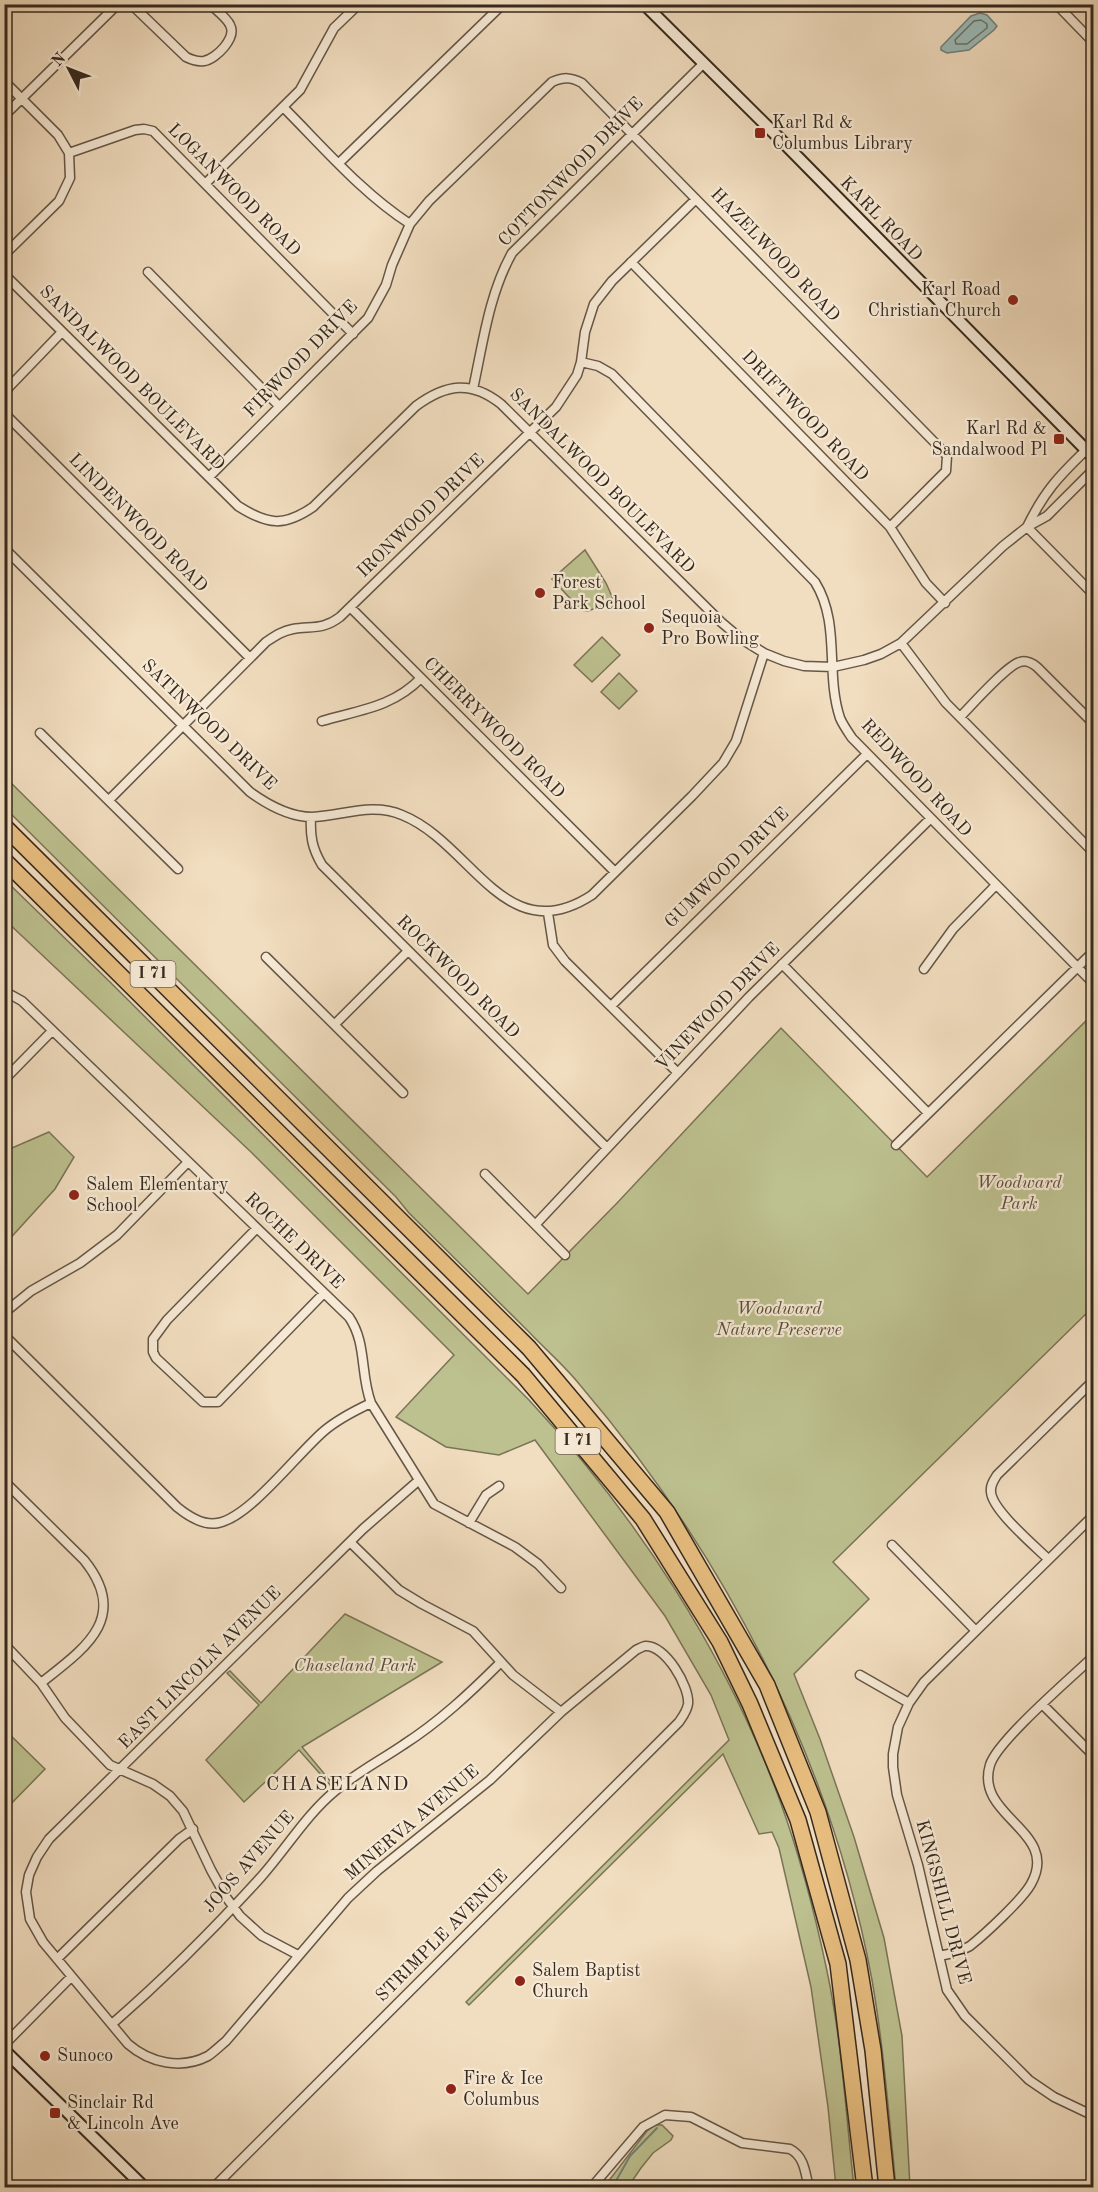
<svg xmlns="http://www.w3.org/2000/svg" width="1098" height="2192" viewBox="0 0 1098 2192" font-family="'Old Standard TT',serif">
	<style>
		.green { fill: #bdc08f; stroke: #7a7456; stroke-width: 1.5 }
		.water { fill: #9cbbb8; stroke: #73817a; stroke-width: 1.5 }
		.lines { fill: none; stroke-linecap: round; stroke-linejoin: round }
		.shore { stroke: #69726a; stroke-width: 1.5 }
		.stream { stroke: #73817a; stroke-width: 2 }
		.minor-casing { stroke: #655646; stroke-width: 11 }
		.secondary-casing { stroke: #36291d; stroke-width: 14 }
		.motorway-casing { stroke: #36291d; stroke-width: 18 }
		.minor { stroke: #f6e9d5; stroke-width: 8 }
		.secondary { stroke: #f6e9d5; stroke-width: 10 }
		.motorway { stroke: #e8be80; stroke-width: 15 }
		.poi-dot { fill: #8f2418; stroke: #f6e9d5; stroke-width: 2 }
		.labels { text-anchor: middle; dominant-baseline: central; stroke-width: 4.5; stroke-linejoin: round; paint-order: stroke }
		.shield { fill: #f6e9d5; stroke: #706354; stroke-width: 1.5 }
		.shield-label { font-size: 16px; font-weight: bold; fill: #36291d }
		.poi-label { font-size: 18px; fill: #36291d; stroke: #f6e9d5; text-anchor: start }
		.street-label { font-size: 18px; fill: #36291d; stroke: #f6e9d5 }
		.park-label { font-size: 18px; font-style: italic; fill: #584f3a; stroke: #f6e9d5 }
		.neighbourhood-label { font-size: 20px; letter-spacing: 1.5px; fill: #36291d; stroke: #f6e9d5 }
	</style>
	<rect width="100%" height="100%" fill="#f1ddbf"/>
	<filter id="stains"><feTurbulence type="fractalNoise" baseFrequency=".00333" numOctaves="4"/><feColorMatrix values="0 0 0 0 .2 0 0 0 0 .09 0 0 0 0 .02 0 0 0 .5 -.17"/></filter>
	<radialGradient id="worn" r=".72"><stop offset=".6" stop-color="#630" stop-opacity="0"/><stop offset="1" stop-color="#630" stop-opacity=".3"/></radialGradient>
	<path class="green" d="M585,550L606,583L614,601L588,611L581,610L552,579Z
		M602,637L620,655L592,682L574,665Z
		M619,673L637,691L619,709L601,692Z
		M4,776L528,1294L618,1202L781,1028L927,1177L1093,1014V1307L833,1562L869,1599L794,1674L820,1739L854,1837L884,1938L902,2036L910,2187H896C889,2118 884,2049 872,1980C831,1759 725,1555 580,1385C565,1366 546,1350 529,1332C489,1292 449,1253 409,1213L396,1197L5,808Z
		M5,880L110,982L529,1400C636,1515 726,1653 780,1801C800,1856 815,1914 827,1971C842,2042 846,2116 854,2187H836L828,2107L811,1987L779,1848L772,1832L759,1834L723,1754L469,2005L466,2002L729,1740L711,1695L665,1616L535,1440L499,1455L446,1447L396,1417L454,1355L251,1152L5,920Z
		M49,1132L74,1157L55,1189L5,1244V1151Z
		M345,1614L442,1662L302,1747L332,1783L330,1785L299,1750L244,1802L206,1760L259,1705L227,1673L230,1671L261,1703Z
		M4,1729L45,1769L5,1810H4Z
		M655,2125H662L673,2136L671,2140L653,2153L641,2168L628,2187H604L647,2131Z"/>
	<path class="water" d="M980,13L987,15L997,26L994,30L969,50L947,53L941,50V47L971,16Z"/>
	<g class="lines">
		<path class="shore" d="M981,20L987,24V28L967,44H956L955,40L974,21Z"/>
		<path class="stream" d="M612,2188L630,2156L657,2128"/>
		<defs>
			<path id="minor" d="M131,4L186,57C192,60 197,62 204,61C216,59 237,38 230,25C227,18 216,10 210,4
				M1056,4L1094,43
				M4,81L58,135L69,153L70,178L59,201L4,255
				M283,107C324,148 362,193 410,224
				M4,116L118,4
				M69,153L135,130L144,129L153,131L353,334
				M339,163L502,5
				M206,183L300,90L334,28L359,4
				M631,262L890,527L926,583L945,603
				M148,272L279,406
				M4,274L238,506C268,525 284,527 313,507L416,406C446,384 471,380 501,404L721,622L740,638L764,653L784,661L804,666L833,667L864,660L881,654L901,643L1003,546L1027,527L1047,516L1094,469
				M581,362L598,366L612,374L815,582C841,624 825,673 840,718C843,725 848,732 852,738L1094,984
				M473,389C483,343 489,294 512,253L703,64
				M4,395L9,387L62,332
				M4,410L9,418L250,658
				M209,477L368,318L386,285L392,265L410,224L429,201L552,82C564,77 571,77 582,83L943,451L947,456L946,471L890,527
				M1027,527C1044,492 1058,477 1086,450
				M1027,527L1094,595
				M4,548L250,792C268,805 289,817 312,817C342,816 372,802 402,815C472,843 505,952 592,895L692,796L723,763L736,741L764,653
				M351,608L615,872
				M901,643L946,703L1094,853
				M960,717C971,706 1007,665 1020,662C1026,660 1032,663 1037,667L1094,724
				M322,721C360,710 393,707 421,678
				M40,733L178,869
				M109,800L266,642C275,636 282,631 293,629C312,626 323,630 340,617L556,407L577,375L581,362L585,332L594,304L612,281L696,199
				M311,817C310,836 312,848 322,865L607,1148
				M548,913L553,945L565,961L678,1073
				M266,957L403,1093
				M782,964L928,1113
				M924,969L953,929L996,885
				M4,991L22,1001L349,1317C367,1343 360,1374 371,1403L434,1504L515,1547L538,1564L561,1588
				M611,1006L867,754
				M335,1024L408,951
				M4,1080L52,1031
				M896,1145L1094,951
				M485,1174L565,1255
				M536,1224L749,997L930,819
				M257,1228L167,1320L153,1339V1352L156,1358L203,1402H218L324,1293
				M4,1313L31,1291L80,1263L117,1235L188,1162
				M4,1335L177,1507C188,1516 203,1526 218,1523C250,1517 297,1454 324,1431C338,1419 354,1411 371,1403
				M4,1481L84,1560C131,1618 84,1649 41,1683
				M1094,1515L924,1682L909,1703L898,1727L893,1754V1767L897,1795L918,1865L947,1990L965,2016L1029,2080L1054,2097L1094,2116
				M469,1523L486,1495L499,1486
				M350,1542L399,1590L422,1604L473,1631L513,1675L561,1712
				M892,1545L976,1631
				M1048,1559C1035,1546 992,1510 991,1492C990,1485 994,1480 997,1475L1094,1380
				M4,1644L41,1683L65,1718L110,1765L153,1784L170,1796L183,1811L211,1870L226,1897L240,1916L262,1936L298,1955
				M860,1675L909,1703
				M1043,1705L1094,1756
				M939,1956L958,1952L970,1946C985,1934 1022,1900 1031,1884C1061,1831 974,1817 990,1765C997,1741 1072,1677 1094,1656
				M57,1959L179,1839L193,1829
				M112,2024C165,1978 214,1929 261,1877C286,1849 306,1815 335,1791C356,1773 381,1760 403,1745C439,1722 470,1693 500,1663
				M4,2045L71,1977
				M213,2188L679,1722C683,1716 687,1711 688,1704C690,1687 665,1644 645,1646C644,1646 638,1649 636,1650L561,1712L490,1780L377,1871L348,1898L226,2041C220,2046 214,2052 208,2056C181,2070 150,2063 128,2044L43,1942L30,1919L26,1892L29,1875L37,1857L49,1839L363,1529L418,1481
				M591,2188L643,2127L665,2115L691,2117L742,2143L790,2149C805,2157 805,2173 809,2188"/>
			<path id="secondary" d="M644,4L777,136L1094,458
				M4,2050L145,2188"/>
			<path id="motorway" d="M4,826L529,1348L667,1512L767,1685L818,1812L858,1960L873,2050L887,2188
				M4,860L523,1375L643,1519L720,1642L750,1704L798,1820L838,1964L865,2188"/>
		</defs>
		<use href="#minor" class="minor-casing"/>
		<use href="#secondary" class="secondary-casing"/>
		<use href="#motorway" class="motorway-casing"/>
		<use href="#minor" class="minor"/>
		<use href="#secondary" class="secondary"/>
		<use href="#motorway" class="motorway"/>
	</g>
	<g class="poi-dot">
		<rect x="754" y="127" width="12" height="12" rx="3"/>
		<circle cx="1013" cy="300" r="6"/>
		<rect x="1053" y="433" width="12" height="12" rx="3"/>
		<circle cx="540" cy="593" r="6"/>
		<circle cx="649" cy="628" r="6"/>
		<circle cx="74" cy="1195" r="6"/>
		<circle cx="520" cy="1981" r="6"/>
		<circle cx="45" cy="2056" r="6"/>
		<circle cx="451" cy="2089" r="6"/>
		<rect x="49" y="2107" width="12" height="12" rx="3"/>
	</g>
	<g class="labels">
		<g class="shield">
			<rect x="130.5" y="961" width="45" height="26" rx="4.5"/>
			<rect x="555.5" y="1428" width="45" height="26" rx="4.5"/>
		</g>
		<g class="shield-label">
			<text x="153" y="974">I 71</text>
			<text x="578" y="1441">I 71</text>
		</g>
		<g class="poi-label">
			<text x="772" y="123">Karl Rd &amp;<tspan x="772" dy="21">Columbus Library</tspan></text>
			<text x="1001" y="290" text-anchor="end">Karl Road<tspan x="1001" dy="21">Christian Church</tspan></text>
			<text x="1047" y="429" text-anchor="end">Karl Rd &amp;<tspan x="1047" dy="21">Sandalwood Pl</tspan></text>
			<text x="552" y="583">Forest<tspan x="552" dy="21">Park School</tspan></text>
			<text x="661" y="618">Sequoia<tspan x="661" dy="21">Pro Bowling</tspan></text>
			<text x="86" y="1185">Salem Elementary<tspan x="86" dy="21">School</tspan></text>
			<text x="532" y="1971">Salem Baptist<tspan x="532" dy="21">Church</tspan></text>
			<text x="57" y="2056">Sunoco</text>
			<text x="463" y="2079">Fire &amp; Ice<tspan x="463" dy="21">Columbus</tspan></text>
			<text x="67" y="2103">Sinclair Rd<tspan x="67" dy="21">&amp; Lincoln Ave</tspan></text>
		</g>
		<g class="street-label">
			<text transform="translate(571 172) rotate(-46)">COTTONWOOD DRIVE</text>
			<text transform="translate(234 190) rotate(45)">LOGANWOOD ROAD</text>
			<text transform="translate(881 219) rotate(46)">KARL ROAD</text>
			<text transform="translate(775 255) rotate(46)">HAZELWOOD ROAD</text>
			<text transform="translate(301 359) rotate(-46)">FIRWOOD DRIVE</text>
			<text transform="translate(132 378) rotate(45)">SANDALWOOD BOULEVARD</text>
			<text transform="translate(805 416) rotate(46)">DRIFTWOOD ROAD</text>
			<text transform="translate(602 481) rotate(45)">SANDALWOOD BOULEVARD</text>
			<text transform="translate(421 516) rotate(-44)">IRONWOOD DRIVE</text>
			<text transform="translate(138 523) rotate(45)">LINDENWOOD ROAD</text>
			<text transform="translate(209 725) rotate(44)">SATINWOOD DRIVE</text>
			<text transform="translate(494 728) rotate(45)">CHERRYWOOD ROAD</text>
			<text transform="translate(916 778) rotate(47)">REDWOOD ROAD</text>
			<text transform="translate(727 868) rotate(-44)">GUMWOOD DRIVE</text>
			<text transform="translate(458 977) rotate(45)">ROCKWOOD ROAD</text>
			<text transform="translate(718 1007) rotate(-46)">VINEWOOD DRIVE</text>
			<text transform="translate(294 1241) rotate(44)">ROCHE DRIVE</text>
			<text transform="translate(200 1668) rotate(-45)">EAST LINCOLN AVENUE</text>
			<text transform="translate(412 1823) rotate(-40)">MINERVA AVENUE</text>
			<text transform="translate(249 1862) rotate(-49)">JOOS AVENUE</text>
			<text transform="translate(943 1902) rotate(75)">KINGSHILL DRIVE</text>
			<text transform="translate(442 1936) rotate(-45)">STRIMPLE AVENUE</text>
		</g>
		<g class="park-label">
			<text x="1019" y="1183">Woodward<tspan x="1019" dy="21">Park</tspan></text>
			<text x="779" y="1309">Woodward<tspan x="779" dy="21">Nature Preserve</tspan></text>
			<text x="355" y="1666">Chaseland Park</text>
		</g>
		<g class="neighbourhood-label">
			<text x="338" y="1785">CHASELAND</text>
		</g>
	</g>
	<rect width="1098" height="2192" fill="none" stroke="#f1ddbf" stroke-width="24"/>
	<rect x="6" y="6" width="1086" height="2180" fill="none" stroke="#36291d" stroke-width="3"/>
	<rect x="12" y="12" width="1074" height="2168" fill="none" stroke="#36291d" stroke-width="1.5"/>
	<g transform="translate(69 69) rotate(312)" stroke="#f6e9d5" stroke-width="4.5" paint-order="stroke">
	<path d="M0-4.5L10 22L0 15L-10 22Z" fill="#36291d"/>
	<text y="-9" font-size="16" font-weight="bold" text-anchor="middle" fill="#36291d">N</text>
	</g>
	<rect width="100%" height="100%" filter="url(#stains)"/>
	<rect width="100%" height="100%" fill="url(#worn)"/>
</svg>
